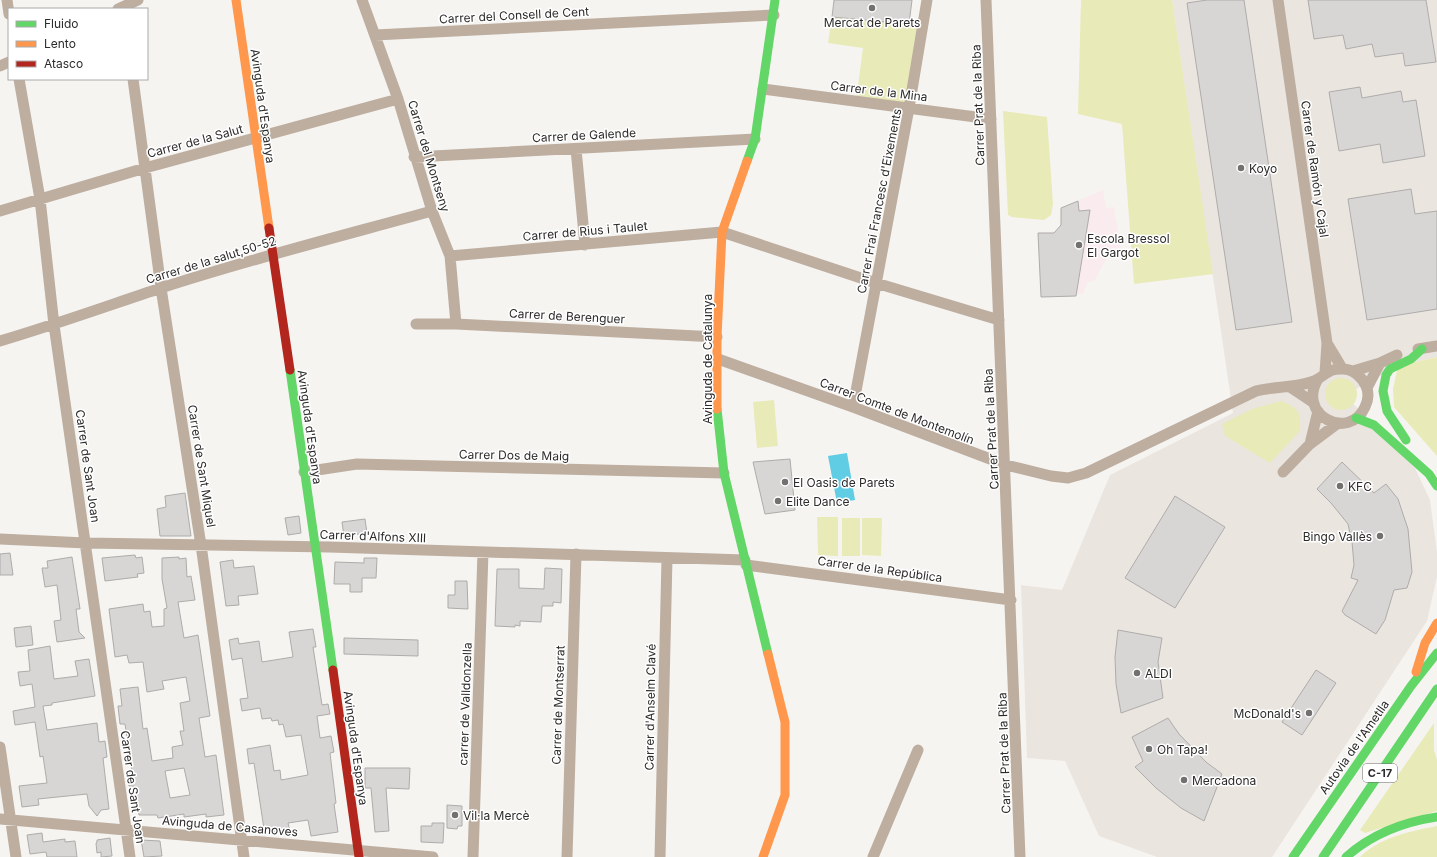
<svg xmlns="http://www.w3.org/2000/svg" width="1437" height="857" viewBox="0 0 1437 857" font-family="Inter,sans-serif">
	<style>
		.built { fill: #ebe5df }
		.education { fill: #f9ebee }
		.green { fill: #e8eab7 }
		.water { fill: #60cde5 }
		.building { fill: #d8d6d4; stroke: #aeacab; fill-rule: evenodd }
		.lines { fill: none; stroke-linecap: round; stroke-linejoin: round }
		.street { stroke: #bdaea0; stroke-width: 11 }
		.fast { stroke: #63d668; stroke-width: 9 }
		.slow { stroke: #ff974d; stroke-width: 9 }
		.jam { stroke: #b3261e; stroke-width: 9 }
		.poi-dot { fill: #737170; stroke: #fff; stroke-width: 1.5 }
		.labels { text-anchor: middle; dominant-baseline: central; stroke-width: 3; stroke-linejoin: round; paint-order: stroke }
		.shield { fill: #fff; stroke: #6b6b6a; stroke-width: 1 }
		.shield-label { font-size: 11px; font-weight: bold; fill: #2c2b2a }
		.street-label { font-size: 12px; fill: #2c2b2a; stroke: #fff }
		.poi-label { font-size: 12px; fill: #2c2b2a; stroke: #fff; text-anchor: start }
	</style>
	<rect width="100%" height="100%" fill="#f6f4f1"/>
	<path class="built" d="M1172,0H1437V357L1398,366L1345,395L1415,468L1430,500L1437,552V577L1427,621L1272,857H1157L1099,836L1065,761L1027,758L1021,585L1062,590L1110,475L1233,413Z"/>
	<path class="education" d="M1103,190L1106,208L1114,207L1122,257L1107,258L1094,281L1087,282L1083,294H1076V296L1041,297L1038,233L1054,232L1061,225V208Z"/>
	<path class="green" d="M1081,0H1172L1213,274L1134,284L1122,124L1078,114Z
		M832,17L923,26L909,108L856,101L863,48L828,43Z
		M1003,111L1047,117L1053,204L1051,215L1044,220L1012,217L1008,215Z
		M1437,357V456L1394,407L1393,389L1398,366Z
		M1325 394a16 16 0 1 1 32 0a16 16 0 1 1-32 0Z
		M774,400L778,446L757,448L753,402Z
		M1281,401C1299,408 1301,412 1300,431L1270,463L1225,436L1222,424L1252,409Z
		M817,517H838V556L818,555Z
		M842,518H860V556H842Z
		M862,518H882L881,556L862,555Z
		M1434,723V750L1437,760V811L1365,833L1360,830Z
		M1437,826V857H1360C1380,837 1411,831 1437,826Z"/>
	<path class="water" d="M847,453L855,500L837,503L828,456Z"/>
	<path class="building" d="M834,0H912L909,24L832,17Z
		M1207,0H1244L1292,322L1236,330L1187,3Z
		M1308,0H1426L1436,62L1405,66L1403,53L1375,57L1372,44L1346,49L1343,35L1314,39Z
		M1360,87L1362,98L1401,91L1403,102L1416,100L1425,156L1383,163L1380,144L1339,151L1329,92Z
		M1411,189L1415,214L1437,211V309L1367,320L1348,199Z
		M1078,201L1079,211L1090,210L1076,296L1041,297L1038,233H1054L1061,225V208Z
		M790,459L795,510L765,514L753,462Z
		M1342,462L1374,493L1386,484L1398,499L1408,529L1412,572L1407,588L1394,590L1385,620L1376,634L1345,615L1342,611L1358,580L1351,578L1354,565L1352,542L1348,524L1331,503L1317,489Z
		M185,493L191,536H160L157,509L166,507L165,496Z
		M1175,496L1225,527L1175,608L1125,578Z
		M299,516L301,533L288,535L285,518Z
		M365,519L367,533L344,536L342,522Z
		M10,553L13,575H0V554Z
		M135,555L136,558L142,557L144,573L137,574L138,577L105,581L102,558Z
		M72,557L80,609H76L79,632L85,638L57,642L54,621L61,620L57,585L45,587L42,568H48L47,561Z
		M179,557V559L186,558L187,577L191,576L195,600L178,602L184,638L198,635L210,716L199,718L205,757L216,755L224,815L206,817V814L184,817V814L158,818L157,815H139L134,786H129L126,772L132,771L125,724H120L118,706H122L120,689L138,687L143,729L147,728L152,761L173,758L172,747L183,745L180,731H184L180,703L190,701L186,677L162,681L164,689L147,692L143,662L129,663L127,655L115,657L109,609L143,604L144,612L150,611L152,627L164,626V609L167,608L162,579V558ZM184,768L190,795L170,798L165,771Z
		M364,558H377L376,578H362V592H350V584H334L335,562L364,563Z
		M233,560L234,568L254,566L258,594L238,596L239,605L226,606L220,562Z
		M545,568L562,569L561,603L553,602V606H542L541,622L520,621V626L515,625V627L495,626L497,569H519V588L544,589Z
		M455,581H467L468,609L448,608V595H455Z
		M31,626L33,645L16,647L14,628Z
		M313,629L316,647H313L322,705L328,704L330,714L317,716L320,738L331,736L334,752L330,753L336,803L334,804L338,832L311,836L308,820L288,823L290,831L272,832L271,829H264L254,763L249,764L247,749L270,745L274,771L280,770L281,780L308,775L301,735L286,737L283,724L279,725L278,720L272,721L271,718L262,719L260,708L242,711L240,699L248,698L242,658L232,660L229,640L238,638L239,644L259,641L262,662L293,657L289,632Z
		M1118,630L1162,638L1158,662L1163,698L1121,713L1116,684L1115,657Z
		M344,638L418,640V656L344,654Z
		M50,646L54,679L78,676L75,661L89,659L95,696L52,703V705L43,706L47,730L97,723L99,742L105,741L107,757L103,758L109,809L101,810L97,816L89,806L87,794L38,799L39,805L22,807L19,786L47,783L43,756L40,757L35,722L15,725L13,711L35,707L32,684L20,686L18,672L30,671L28,650Z
		M1316,670L1336,683L1302,735L1282,722Z
		M1168,718L1179,734L1206,762L1222,774L1204,821L1181,808L1156,788L1135,767L1143,761L1132,737Z
		M365,768H410L409,789L386,788L389,831L375,832L371,788H365Z
		M447,805L462,806V826H458L457,829L447,828Z
		M432,823H444L443,843L421,842V826H432Z
		M42,833L43,842L65,839V842L75,841L77,857H47L46,852L30,854L27,835Z
		M110,838L112,856L101,857V852L97,853L96,843L97,842V840Z
		M141,840L160,841L162,856L144,857Z"/>
	<g class="lines">
		<path class="street" d="M7,0L9,14
			M362,0L398,99L432,211L450,256L456,324
			M986,0L1020,857
			M1278,0L1327,343L1325,373
			M118,9L138,0
			M375,35L774,15
			M0,66L9,62
			M19,79L40,199L54,325L130,857
			M133,79L161,288L202,552L244,857
			M763,89L991,119
			M576,149L585,245
			M414,157L755,139
			M0,211L145,168L398,99
			M450,256L722,232L876,283L999,320
			M416,324H456L717,337
			M0,341C54,325 107,306 161,288C250,259 341,236 432,211
			M1327,343L1342,368
			M1418,349L1437,346
			M718,359L853,407L1006,465L1051,476L1068,478L1086,473L1256,391C1273,386 1303,388 1318,379C1327,373 1331,368 1343,369C1353,369 1362,377 1366,386C1369,393 1368,401 1365,407C1349,442 1296,415 1318,379
			M1353,371L1380,363L1397,355
			M1290,387L1314,403
			M1367,388L1380,363
			M853,407L909,108L927,0
			M1310,444L1318,411
			M304,472L357,464L724,473
			M1283,472L1310,444L1338,423
			M0,539L86,543L329,547L745,560
			M746,565L1011,600
			M0,747L16,857
			M0,819L433,857
			M473,857L483,552
			M567,857L576,554
			M660,857L667,558
			M873,857L918,750"/>
		<path class="fast" d="M747,161L755,139L775,0
			M290,370L333,670
			M717,409L724,473L768,654
			M1356,418L1374,425L1429,474L1437,486
			M1406,440L1387,411L1383,391L1386,375L1390,369L1411,359L1422,349
			M1293,857L1411,686L1437,653
			M1323,857L1437,689
			M1346,857C1372,834 1403,822 1437,817"/>
		<path class="slow" d="M236,0L269,228
			M717,409V337L722,232L747,161
			M1416,672L1425,643L1437,623
			M763,857L785,795V722L768,654"/>
		<path class="jam" d="M269,228L290,370
			M333,670L359,857"/>
	</g>
	<g class="poi-dot">
		<circle cx="872" cy="8" r="4"/>
		<circle cx="1241" cy="168" r="4"/>
		<circle cx="1079" cy="245" r="4"/>
		<circle cx="785" cy="482" r="4"/>
		<circle cx="1340" cy="486" r="4"/>
		<circle cx="778" cy="501" r="4"/>
		<circle cx="1380" cy="536" r="4"/>
		<circle cx="1137" cy="673" r="4"/>
		<circle cx="1309" cy="713" r="4"/>
		<circle cx="1149" cy="749" r="4"/>
		<circle cx="1184" cy="780" r="4"/>
		<circle cx="455" cy="815" r="4"/>
	</g>
	<g class="labels">
		<rect class="shield" x="1363" y="764" width="34" height="18" rx="3"/>
		<g class="shield-label">
			<text x="1380" y="773">C-17</text>
		</g>
		<g class="street-label">
			<text transform="translate(514 15) rotate(-3)">Carrer del Consell de Cent</text>
			<text transform="translate(879 91) rotate(7)">Carrer de la Mina</text>
			<text transform="translate(978 105) rotate(-92)">Carrer Prat de la Riba</text>
			<text transform="translate(263 106) rotate(82)">Avinguda d'Espanya</text>
			<text transform="translate(584 135) rotate(-3)">Carrer de Galende</text>
			<text transform="translate(195 141) rotate(-15)">Carrer de la Salut</text>
			<text transform="translate(429 156) rotate(73)">Carrer del Montseny</text>
			<text transform="translate(1315 169) rotate(82)">Carrer de Ramón y Cajal</text>
			<text transform="translate(879 201) rotate(-79)">Carrer Frai Francesc d'Eixements</text>
			<text transform="translate(585 231) rotate(-5)">Carrer de Rius i Taulet</text>
			<text transform="translate(211 260) rotate(-17)">Carrer de la salut,50-52</text>
			<text transform="translate(567 316) rotate(3)">Carrer de Berenguer</text>
			<text transform="translate(707 359) rotate(-90)">Avinguda de Catalunya</text>
			<text transform="translate(897 411) rotate(21)">Carrer Comte de Montemolín</text>
			<text transform="translate(310 427) rotate(82)">Avinguda d'Espanya</text>
			<text transform="translate(991 429) rotate(-93)">Carrer Prat de la Riba</text>
			<text transform="translate(514 455) rotate(1)">Carrer Dos de Maig</text>
			<text transform="translate(88 466) rotate(82)">Carrer de Sant Joan</text>
			<text transform="translate(202 466) rotate(81)">Carrer de Sant Miquel</text>
			<text transform="translate(373 536) rotate(2)">Carrer d'Alfons XIII</text>
			<text transform="translate(880 569) rotate(8)">Carrer de la República</text>
			<text transform="translate(465 704) rotate(-88)">carrer de Valldonzella</text>
			<text transform="translate(558 705) rotate(-88)">Carrer de Montserrat</text>
			<text transform="translate(650 707) rotate(-89)">Carrer d'Anselm Clavé</text>
			<text transform="translate(1354 747) rotate(-55)">Autovia de l'Ametlla</text>
			<text transform="translate(356 748) rotate(82)">Avinguda d'Espanya</text>
			<text transform="translate(1004 753) rotate(-92)">Carrer Prat de la Riba</text>
			<text transform="translate(133 787) rotate(82)">Carrer de Sant Joan</text>
			<text transform="translate(230 826) rotate(5)">Avinguda de Casanoves</text>
		</g>
		<g class="poi-label">
			<text x="872" y="22" text-anchor="middle">Mercat de Parets</text>
			<text x="1249" y="168">Koyo</text>
			<text x="1087" y="238">Escola Bressol<tspan x="1087" dy="14">El Gargot</tspan></text>
			<text x="793" y="482">El Oasis de Parets</text>
			<text x="1348" y="486">KFC</text>
			<text x="786" y="501">Elite Dance</text>
			<text x="1372" y="536" text-anchor="end">Bingo Vallès</text>
			<text x="1145" y="673">ALDI</text>
			<text x="1301" y="713" text-anchor="end">McDonald's</text>
			<text x="1157" y="749">Oh Tapa!</text>
			<text x="1192" y="780">Mercadona</text>
			<text x="463" y="815">Vil·la Mercè</text>
		</g>
	</g>
	<rect x="8" y="8" width="140" height="72" fill="#ffffff" stroke="#abaaaa"/>
	<rect x="16" y="21" width="20" height="6" fill="#63d668" stroke="#abaaaa"/>
	<text x="44" y="28" font-size="12" fill="#2c2b2a">Fluido</text>
	<rect x="16" y="41" width="20" height="6" fill="#ff974d" stroke="#abaaaa"/>
	<text x="44" y="48" font-size="12" fill="#2c2b2a">Lento</text>
	<rect x="16" y="61" width="20" height="6" fill="#b3261e" stroke="#abaaaa"/>
	<text x="44" y="68" font-size="12" fill="#2c2b2a">Atasco</text>
</svg>
